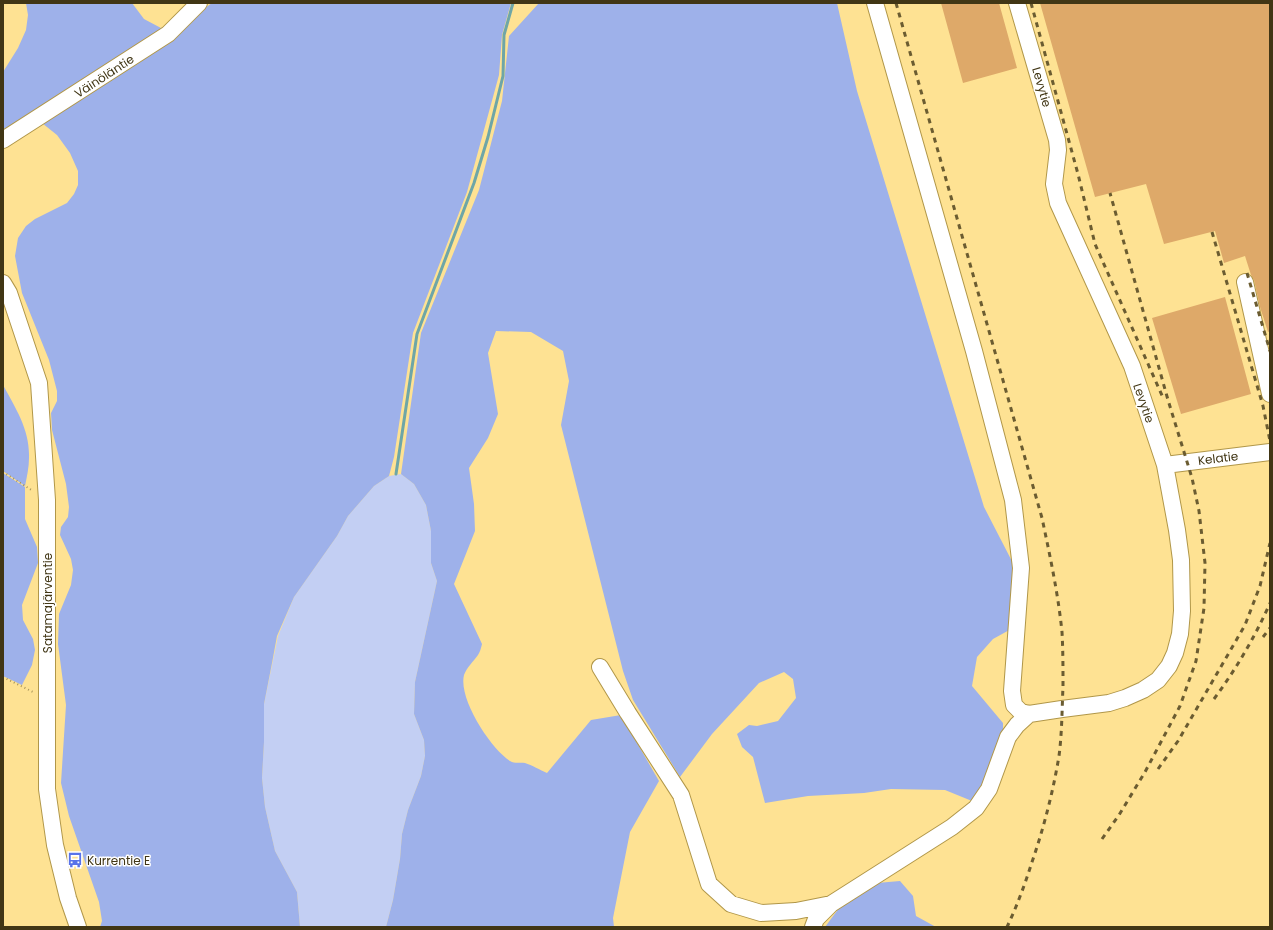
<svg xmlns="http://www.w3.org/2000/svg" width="1273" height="930" viewBox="0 0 1273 930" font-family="Poppins,sans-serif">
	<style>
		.green { fill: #c3cff3 }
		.forest { fill: #9eb1ea }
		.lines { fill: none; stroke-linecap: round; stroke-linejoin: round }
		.stream { stroke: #6ea6a7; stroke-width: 3 }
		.building { fill: #dea969 }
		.minor-casing { stroke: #b19749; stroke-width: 18 }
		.path { stroke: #a8945a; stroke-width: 2; stroke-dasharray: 1 3; stroke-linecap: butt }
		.minor { stroke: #fff; stroke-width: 16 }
		.rail { stroke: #6b5c31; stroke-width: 3; stroke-dasharray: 5 5; stroke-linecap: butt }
		.labels { text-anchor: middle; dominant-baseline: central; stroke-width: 3; stroke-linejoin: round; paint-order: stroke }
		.street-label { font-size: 12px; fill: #413615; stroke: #fff }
		.poi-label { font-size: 12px; fill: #413615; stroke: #fff; text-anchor: start }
	</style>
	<rect width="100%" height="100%" fill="#fee293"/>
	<path class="green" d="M401,474L414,484L426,505L431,531V563L437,581L415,682L414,714L424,740L425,756L421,776L408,810L402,834L400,859L393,900L386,927H300L297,892L275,851L265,807L262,778L264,742V704L278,636L294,597L337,536L348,516L374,486L389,476Z"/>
	<path class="forest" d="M26,3H132L144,19L161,28L169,24L3,133V72L18,48L26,30L28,15Z
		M212,3H511L502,35L499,75L467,192L413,333L394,457L389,476L374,486L348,516L337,536L294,597L277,636L272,663L264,704V742L262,778L265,807L275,851L297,892L300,927H100L102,921L99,902L69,816L61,783L66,705L58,644L59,614L71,585L73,570L71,559L60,535L61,527L68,517L69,507L66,484L52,430L51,413L57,401V391L49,360L22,293L15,256L18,238L26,226L35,219L67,203L74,194L78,185V171L70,153L57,135L42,123Z
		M539,3H837L857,91L984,507L1016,569L1013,628L993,639L977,657L972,686L1003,723V738L985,786L972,801L945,790L891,789L864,793L808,796L765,803L753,757L742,747L737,734L749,725L757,726L778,721L796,698L793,679L784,672L759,683L712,734L680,777L633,700L623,671L561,425L569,381L563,351L531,332L496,331L488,353L498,414L488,438L469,468L474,504L475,531L454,584L482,644C481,648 480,652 478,655C473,662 467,667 464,675C458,699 491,749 510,761C515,764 520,762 525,763C532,765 540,770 547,773L591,720L621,715L659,781L630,832L613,918L614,927H386L393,900L400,859L402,834L408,810L421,776L425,756L424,740L414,714L415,682L437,581L431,563V531L426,505L414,484L401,474L421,333L479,190L502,101L509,36Z
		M3,381V385C16,409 30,430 29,458C29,467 27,476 25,486L3,471Z
		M3,473L25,487V519L37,547L38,563L22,605L23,620L33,639L35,650L32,665L22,685L3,676Z
		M900,881L913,896L916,916L936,927H825L842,904L877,883Z"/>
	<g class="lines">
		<path class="stream" d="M396,474L417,334L474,183L488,137L503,76L504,35L513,3"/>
	</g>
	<path class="building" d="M941,3H999L1017,68L963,83Z
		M1040,3H1270V331L1268,332L1260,307L1254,280L1251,275L1245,256L1224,263L1215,231L1164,244L1146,184L1095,197Z
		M1225,297L1251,394L1181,414L1152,318Z"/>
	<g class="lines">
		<defs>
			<path id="minor" d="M875,3L974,351L1013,500L1021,568L1012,691L1014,705L1021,712L1029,714L1062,709L1109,703L1125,698L1143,690L1158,680L1169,666L1175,653L1180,634L1182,611L1181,560L1177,530L1165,465L1132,366L1058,203L1054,184L1058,150L1057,140L1017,3
				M3,140L168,34L199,3
				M1245,282L1270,394
				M3,283L9,293L39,383L47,500V789L55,845L68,898L78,927
				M1165,465L1270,452
				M600,667L628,713L681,795L709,884L731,904L761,913L796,911L831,904
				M813,927L816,919L831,904L952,827L976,808L989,789L1008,737L1017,725L1029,714"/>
		</defs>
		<use href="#minor" class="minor-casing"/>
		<path class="path" d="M3,472L33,491
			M3,677L35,693"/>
		<use href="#minor" class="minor"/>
		<path class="rail" d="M896,3L1042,518C1050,556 1058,593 1062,632C1063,650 1063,668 1063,686C1062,709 1062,733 1059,756C1053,792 1044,827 1032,862C1025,884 1017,906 1007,927
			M1031,3L1078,174L1095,244L1164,400
			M1212,232L1263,406L1270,441
			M1247,273L1270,351
			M1263,637L1270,628
			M1214,699C1236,669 1255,637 1270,603
			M1158,769L1178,741L1245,625L1260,586L1270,543
			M1102,839L1119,815L1145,772L1180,706L1196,661L1204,608L1205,563L1199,511L1192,478L1168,400L1110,193"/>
	</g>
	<defs>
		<symbol id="bus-bare" viewBox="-9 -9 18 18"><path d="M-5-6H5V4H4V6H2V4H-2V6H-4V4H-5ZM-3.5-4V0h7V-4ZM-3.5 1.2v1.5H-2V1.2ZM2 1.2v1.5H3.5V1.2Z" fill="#5973e9" stroke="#fff" stroke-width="2.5" paint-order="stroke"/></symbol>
	</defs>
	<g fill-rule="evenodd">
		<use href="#bus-bare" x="64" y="849" width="22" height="22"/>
	</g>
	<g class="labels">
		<g class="street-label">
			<text transform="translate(104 76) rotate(-33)">Väinöläntie</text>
			<text transform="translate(1042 87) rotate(74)">Levytie</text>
			<text transform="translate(1144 403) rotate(71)">Levytie</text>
			<text transform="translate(1218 458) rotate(-7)">Kelatie</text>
			<text transform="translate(47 603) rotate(-90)">Satamajärventie</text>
		</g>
		<g class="poi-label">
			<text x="87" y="860">Kurrentie E</text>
		</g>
	</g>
	<rect width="1273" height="930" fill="none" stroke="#413615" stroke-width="8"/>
</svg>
